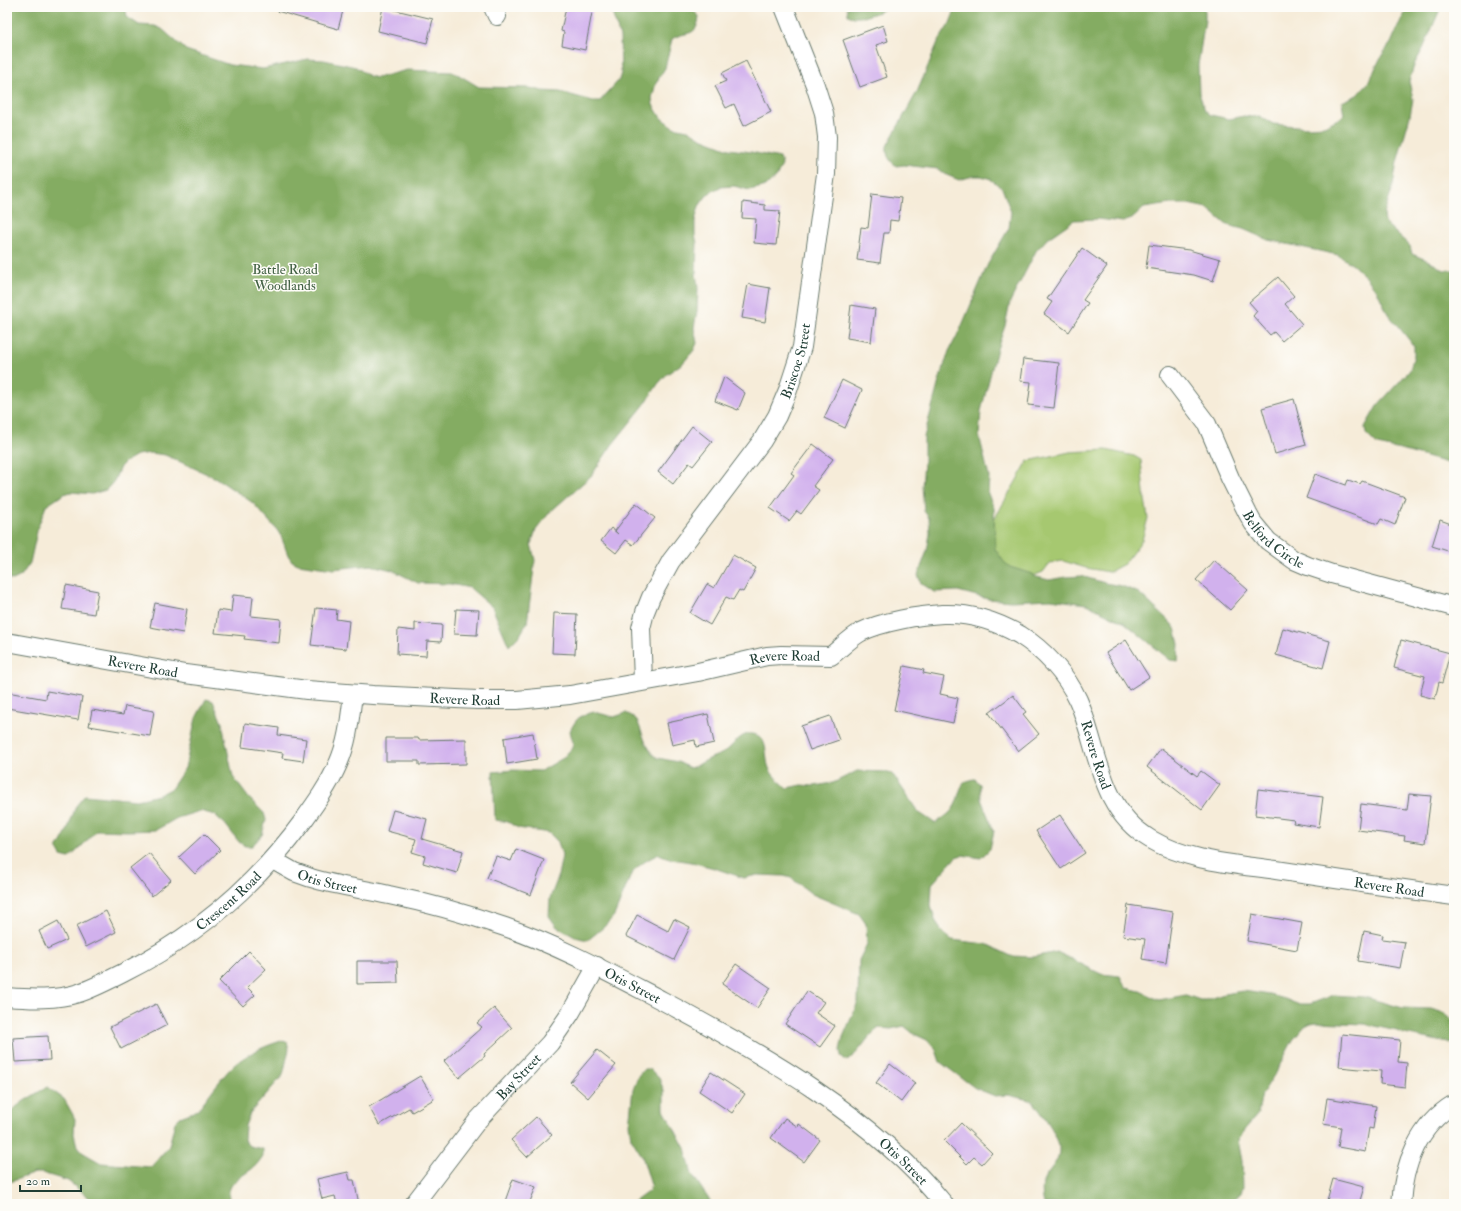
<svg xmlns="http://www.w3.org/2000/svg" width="1461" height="1211" viewBox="0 0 1461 1211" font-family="'IM FELL Double Pica',serif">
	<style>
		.green { fill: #a6c870; stroke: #628252 }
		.forest { fill: #84ac62; stroke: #52744b }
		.building { fill: #d1b1ed }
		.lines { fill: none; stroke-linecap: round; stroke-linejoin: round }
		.street-casing { stroke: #6a7a6e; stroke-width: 20 }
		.street { stroke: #fff; stroke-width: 18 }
		.labels { text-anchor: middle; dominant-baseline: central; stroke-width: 3; stroke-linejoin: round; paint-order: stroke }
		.park-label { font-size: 14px; fill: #416043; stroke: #fdfcf7 }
		.street-label { font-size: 14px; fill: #1f3d34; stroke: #fdfcf7 }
	</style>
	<rect width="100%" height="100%" fill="#fdfcf7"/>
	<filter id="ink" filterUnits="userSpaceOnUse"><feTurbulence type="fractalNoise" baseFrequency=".025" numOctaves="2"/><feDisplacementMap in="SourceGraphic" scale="8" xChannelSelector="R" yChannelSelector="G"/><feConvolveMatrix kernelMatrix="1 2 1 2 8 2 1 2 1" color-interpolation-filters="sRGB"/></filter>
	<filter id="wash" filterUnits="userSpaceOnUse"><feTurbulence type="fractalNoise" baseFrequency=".012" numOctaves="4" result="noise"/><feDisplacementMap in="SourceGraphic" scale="16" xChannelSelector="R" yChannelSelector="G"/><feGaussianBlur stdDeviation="0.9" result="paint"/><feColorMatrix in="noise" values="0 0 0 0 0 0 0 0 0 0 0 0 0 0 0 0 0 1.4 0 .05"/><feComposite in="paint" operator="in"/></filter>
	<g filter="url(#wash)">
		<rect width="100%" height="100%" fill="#f6ecd9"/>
		<path class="green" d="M1106,450L1134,456L1141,460L1144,493L1148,518L1142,540L1124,564L1109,572L1086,568L1063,561L1050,563L1043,572L1033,576L999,565L986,533L1028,461L1070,452Z"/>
		<path class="forest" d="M7,7H128L126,10L127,17L139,25L155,26L162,29L186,50L230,65L263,69L308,59L324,60L356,67L369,76L376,78L407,70L452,72L459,75L479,87L530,88L543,91L560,92L593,101H600L619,80L621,73L620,37L610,7H689L699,16C697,39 686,30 672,39L665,68L656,83L652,98L653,105L661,118L673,127L688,130L701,138L729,149L751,152L780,158L782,165L776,178L763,187L749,190L734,186L720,187L708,194L699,206L695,221V235L697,243L696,273L698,288L697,311L694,328L697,343L694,350L683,363L667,374L658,384L645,404L612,445L591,476L550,512L536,530L531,544L535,560L527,623L520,635L509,646L492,607L470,588L450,584L418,583L392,570L371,565L334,569L298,564L292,561L288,555L281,536L277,530L253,503L216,478L165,455L151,453L137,455L125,462L120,467L114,481L106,490L92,494L71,492L64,494L46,506L38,527L30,563L21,576L13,580L7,579Z
			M847,7H888C878,13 859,21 848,15Z
			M956,7H1201L1205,10V20L1198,65L1199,93L1205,110L1211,115L1229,119L1244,116L1252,117L1259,116L1273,124L1308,127L1324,126L1344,116L1342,102L1357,95L1368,83L1382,55L1391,43L1401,20L1409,7H1441L1423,49L1415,63L1409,81L1413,99L1410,116L1397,162L1392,190L1384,214L1385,223L1410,246L1412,254L1429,261L1444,270H1454V465L1401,450L1377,445L1366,434L1365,427L1377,406L1410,370L1414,355V347L1410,341L1388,314L1377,291L1366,277L1353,265L1338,255L1268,240L1243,229L1227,225L1207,208L1188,204H1171L1144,208L1132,219L1123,222L1098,219L1074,220L1047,239L1036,251L1010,302L1005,326L997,349L981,411L979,435L989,477L988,494L994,508L995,549L1004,562L1010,567L1032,574L1033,576L1049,580L1065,577L1081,576L1105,583L1122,586L1139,593L1170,622L1175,628L1179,644L1178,661L1170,660L1125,623L1086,604L1051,599L1011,601L988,599L958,591L934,592L921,583L918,575L927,551L930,533L929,518L924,511L922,487L924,462V437L939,381L949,351L960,330L988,264L1009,228L1011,212L1002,188L989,178L981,176H973L959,180L944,174L938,169L904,165L896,166C889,160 886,156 887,146L917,92L938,42L950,23Z
			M206,699L213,701L222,723L233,777L248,797L264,813L266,820L262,835L252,846H245L239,842L225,824L215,815L200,811L177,818L156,830L128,831L97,830L79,849L69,858L61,856L57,849L67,831L76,806L85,795L137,800L159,795L171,789L185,768L196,718Z
			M594,712L614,717L626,713L632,716L637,720L645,741L652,754L658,758L678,762L690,768C697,766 702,762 709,759C714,756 721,755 726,751C734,745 741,732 753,734C770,737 764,757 769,768C772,776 781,782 787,788L801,785L814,786L833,783L857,771L889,772L894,776L918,812L935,823C942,819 950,814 954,807C961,796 957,780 975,779L980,784L981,799L994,831L990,849L981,858L962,855L956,857L932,884L931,905L935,920L942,932L952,940L986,944L1011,956L1033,957L1057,952L1101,974L1120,976L1126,988L1140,991L1159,1000L1186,995L1200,1000H1206L1224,994L1243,991L1270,995L1285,999L1297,1004H1310L1334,995L1364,997L1403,1008L1431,1009L1444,1013L1454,1021V1042L1448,1043L1404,1034L1397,1031L1365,1024L1317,1022L1311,1023L1305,1026L1293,1040L1276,1072L1262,1094L1258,1114L1245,1129L1238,1140L1242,1161L1243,1187L1241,1193L1232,1201L1213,1202L1211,1204H1044C1042,1197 1041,1184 1045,1177C1052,1166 1060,1161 1059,1147C1057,1132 1041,1113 1033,1101L1008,1095L995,1096L975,1088L940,1062L936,1050L927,1040L914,1034L904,1026L891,1029L879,1028C866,1037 860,1053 847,1061L841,1056L840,1050L843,1037L858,1002L859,960L867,944L866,924L859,914L812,894L791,878L784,876L757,875L744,878L714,868L691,862L671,859L659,854C648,859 638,865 631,875L614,916L604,927L588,940L575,937L557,927L549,916L550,898L557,880L561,861L562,855L558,842L549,833L518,828L508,822L495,820L493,772L513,770L541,771L563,758L572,748L573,743L570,731C577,717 579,716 594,712Z
			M281,1041L287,1042L289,1049L283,1075L250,1113L245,1126L244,1140L249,1146L263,1149V1156C260,1160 257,1165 253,1168C239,1179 223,1184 231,1204H97L68,1181L42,1173H35L7,1183V1114L24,1101L47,1087L64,1099L72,1113L75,1119L74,1134L77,1146L82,1152L101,1163L151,1167L169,1146L175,1122L180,1117L193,1112L199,1108C209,1095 219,1081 230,1069C244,1055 262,1047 281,1041Z
			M644,1069H650L659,1078L664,1091V1110L685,1148L692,1174L712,1204H631L649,1191L651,1185L642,1156L631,1138L629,1124L633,1089L638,1076Z"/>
		<g id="blocks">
			<path class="building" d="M277,7H344L338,29L277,11Z
				M383,7L433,19L427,43L378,31Z
				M566,7H593L585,50L562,45L564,32L561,31Z
				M883,25L888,41L876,45L887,77L860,87L843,40Z
				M746,61L771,112L744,126L734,104L726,108L715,86L726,81L722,73Z
				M872,194L901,198L898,221L890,220L889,233H884L880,263L857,260L861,227L868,228Z
				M743,202L765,205V210L780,211L776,245L754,243L756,219L742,218Z
				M1149,245L1189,250L1220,259L1213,281L1194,275L1146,268Z
				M1082,248L1107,266L1083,300L1088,303L1069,332L1044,314L1052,302L1047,299Z
				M1278,277L1294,296L1285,304L1302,324L1282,341L1274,332L1270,335L1253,316L1257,311L1249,302Z
				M748,284L770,288L765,322L742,318Z
				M851,305L875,309L871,342L847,338Z
				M1023,359L1059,363L1054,408L1028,405L1031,382L1020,381Z
				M724,377L745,393L738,410L715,401Z
				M842,380L862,390L845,428L824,418Z
				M1294,399L1306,445L1275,454L1262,408Z
				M692,426L712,442L693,466L689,463L673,484L658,472Z
				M813,444L833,459L813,486L819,490L801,514L797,511L789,521L770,508L794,475L791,473Z
				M1315,474L1346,485L1348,480L1360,484L1362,481L1405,497L1395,525L1381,519L1378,524L1306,498Z
				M636,503L655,518L633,545L626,540L616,553L601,541L611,528L618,534L615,531Z
				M1440,520L1454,525V553L1432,546Z
				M733,555L756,568L743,592L739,590L733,600L726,597L710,625L690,613L707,584L714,588Z
				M1214,560L1248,590L1230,610L1196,580Z
				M66,585L98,591L94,614L62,609Z
				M233,595L253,597L251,616L281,619L279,643L244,639L245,636L215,633L218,610L231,612Z
				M155,603L187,609L183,633L150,627Z
				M316,608L337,610L336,619L349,621L346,649L311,645Z
				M456,609L479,610L477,635L454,634Z
				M554,613L577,614L575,654L552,653Z
				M415,623L442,625L441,642L427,641L426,656L397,654L398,629L415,631Z
				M1283,628L1330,641L1323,668L1276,655Z
				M1126,640L1149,677L1129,690L1106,653Z
				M1401,640L1450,653L1442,683L1439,682L1435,699L1420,695L1425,676L1394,668Z
				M904,666L924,670L923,673L944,677L940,694L958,698L953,723L894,710Z
				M47,691L82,697L78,720L7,708V692L46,699Z
				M1013,695L1026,712L1023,714L1039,734L1018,751L989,713Z
				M125,706L154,711L150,736L89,726L92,710L123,715Z
				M708,714L714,743L696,747L695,740L672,745L667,723Z
				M830,716L839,740L810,750L801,726Z
				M245,723L279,728L278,735L306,739L303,761L282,758L283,753L242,747Z
				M533,733L537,759L507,764L504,738Z
				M386,738H418L419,740L466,739V764L419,765V761H386Z
				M1161,748L1197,776L1201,771L1220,785L1202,810L1147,767Z
				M1258,789L1323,797L1319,827L1293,823L1294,820L1255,815Z
				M1409,794L1431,796L1425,843L1404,840L1405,836L1358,830L1361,804L1407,810Z
				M393,810L427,819L422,839L463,851L457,873L423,863L425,856L412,852L416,839L387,831Z
				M1060,815L1085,853L1061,869L1036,831Z
				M204,834L220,850L195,874L179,857Z
				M516,849L544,860L531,895L487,878L496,856L511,861Z
				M149,853L171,880L152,896L130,868Z
				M1128,905L1173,912L1166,963L1142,959L1145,939L1123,936Z
				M106,911L116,932L86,947L76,926Z
				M1252,914L1302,923L1297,950L1247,941Z
				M637,915L668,931L674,919L690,927L674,960L626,936Z
				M58,921L67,940L47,949L39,931Z
				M1364,931L1383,935L1382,939L1405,942L1400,968L1358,961Z
				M249,951L266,969L247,987L255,995L243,1006L219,981Z
				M357,961H397L398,983L357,984Z
				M736,964L771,988L757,1008L722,984Z
				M807,991L824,1002L816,1013L835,1026L820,1047L785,1024Z
				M156,1004L167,1025L121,1049L110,1027Z
				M494,1008L512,1028L484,1054L485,1056L459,1078L444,1061L482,1027L477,1023Z
				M1342,1034L1400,1040L1398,1062L1407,1063L1405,1087L1380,1084L1381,1071L1339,1067Z
				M48,1036L50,1060L15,1062L13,1038Z
				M597,1050L616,1065L588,1098L570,1082Z
				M890,1064L915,1083L901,1102L876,1083Z
				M711,1072L745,1094L732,1113L699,1091Z
				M420,1076L434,1099L412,1112L409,1108L379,1125L369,1107Z
				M1327,1098L1376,1106L1373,1129L1369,1128L1365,1152L1338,1147L1341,1127L1323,1124Z
				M536,1117L552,1135L527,1157L511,1140Z
				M785,1118L798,1127L799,1124L820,1140L804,1162L771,1138Z
				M961,1123L992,1153L982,1164L974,1157L967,1164L944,1141Z
				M348,1172L350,1180H354L359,1204H337L335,1196L322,1199L317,1179Z
				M513,1179L536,1187L529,1204H504Z
				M1333,1179L1364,1187L1359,1204H1326Z"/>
		</g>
	</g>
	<g filter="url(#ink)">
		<use href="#blocks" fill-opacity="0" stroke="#6a7a6e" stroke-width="1"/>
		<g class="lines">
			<defs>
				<g id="street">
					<path d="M493,7L497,16"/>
					<path id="s1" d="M1170,375L1207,424L1230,478L1248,514L1253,523L1268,541L1294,560L1308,566L1332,574L1454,607"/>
					<path id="s2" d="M7,642L185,674L307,690L373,695L477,700H517L570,695L698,672L767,656L781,655L831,656C841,648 850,638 861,632C881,622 920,615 943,614C970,613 996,621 1020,635C1044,650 1066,674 1078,700C1099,749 1099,809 1150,839C1187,861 1234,864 1276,870C1335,879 1394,888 1454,896"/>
					<path id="s3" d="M643,681L641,628L645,612L651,597L671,561L762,441L777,416L788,390L802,347L826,174L827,137L824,113L815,85L784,7"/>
					<path id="s4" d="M273,860L294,872L311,878C337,886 363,889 389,895C428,903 467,914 505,927C560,946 611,974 663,1001C761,1053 874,1117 944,1204"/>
					<path id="s5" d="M7,997C31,999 56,1000 79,993C94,988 109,980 123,973C195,937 256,885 303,821C316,803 329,785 338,764C348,742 350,718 353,694"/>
					<path id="s6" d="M414,1204L478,1120L550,1043L570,1014L597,966"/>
					<path d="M1401,1204C1403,1165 1419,1125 1454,1104"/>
				</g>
			</defs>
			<use href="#street" class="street-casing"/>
			<use href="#street" class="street"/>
		</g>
	</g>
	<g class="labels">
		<g class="park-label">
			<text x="285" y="269">Battle Road<tspan x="285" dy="16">Woodlands</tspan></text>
		</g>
		<g class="street-label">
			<text stroke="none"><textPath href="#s3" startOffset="365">Briscoe Street</textPath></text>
			<text stroke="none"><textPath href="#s1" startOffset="197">Belford Circle</textPath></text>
			<text stroke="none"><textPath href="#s2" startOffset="786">Revere Road</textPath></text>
			<text stroke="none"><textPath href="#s2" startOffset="138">Revere Road</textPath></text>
			<text stroke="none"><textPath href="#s2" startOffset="462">Revere Road</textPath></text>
			<text stroke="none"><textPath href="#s2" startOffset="1182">Revere Road</textPath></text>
			<text stroke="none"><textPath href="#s4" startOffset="59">Otis Street</textPath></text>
			<text stroke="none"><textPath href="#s2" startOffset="1530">Revere Road</textPath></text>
			<text stroke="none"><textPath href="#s5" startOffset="249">Crescent Road</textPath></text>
			<text stroke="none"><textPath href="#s4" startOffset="383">Otis Street</textPath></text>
			<text stroke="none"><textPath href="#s6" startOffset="165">Bay Street</textPath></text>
			<text stroke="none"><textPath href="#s4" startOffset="707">Otis Street</textPath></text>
		</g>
	</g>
	<rect width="1461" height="1211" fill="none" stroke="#fdfcf7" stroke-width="24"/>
	<path d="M20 1185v6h61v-6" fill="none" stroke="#1f3d34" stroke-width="2"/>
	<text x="26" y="1185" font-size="12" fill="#1f3d34" stroke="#fdfcf7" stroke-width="3" paint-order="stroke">20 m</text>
</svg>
